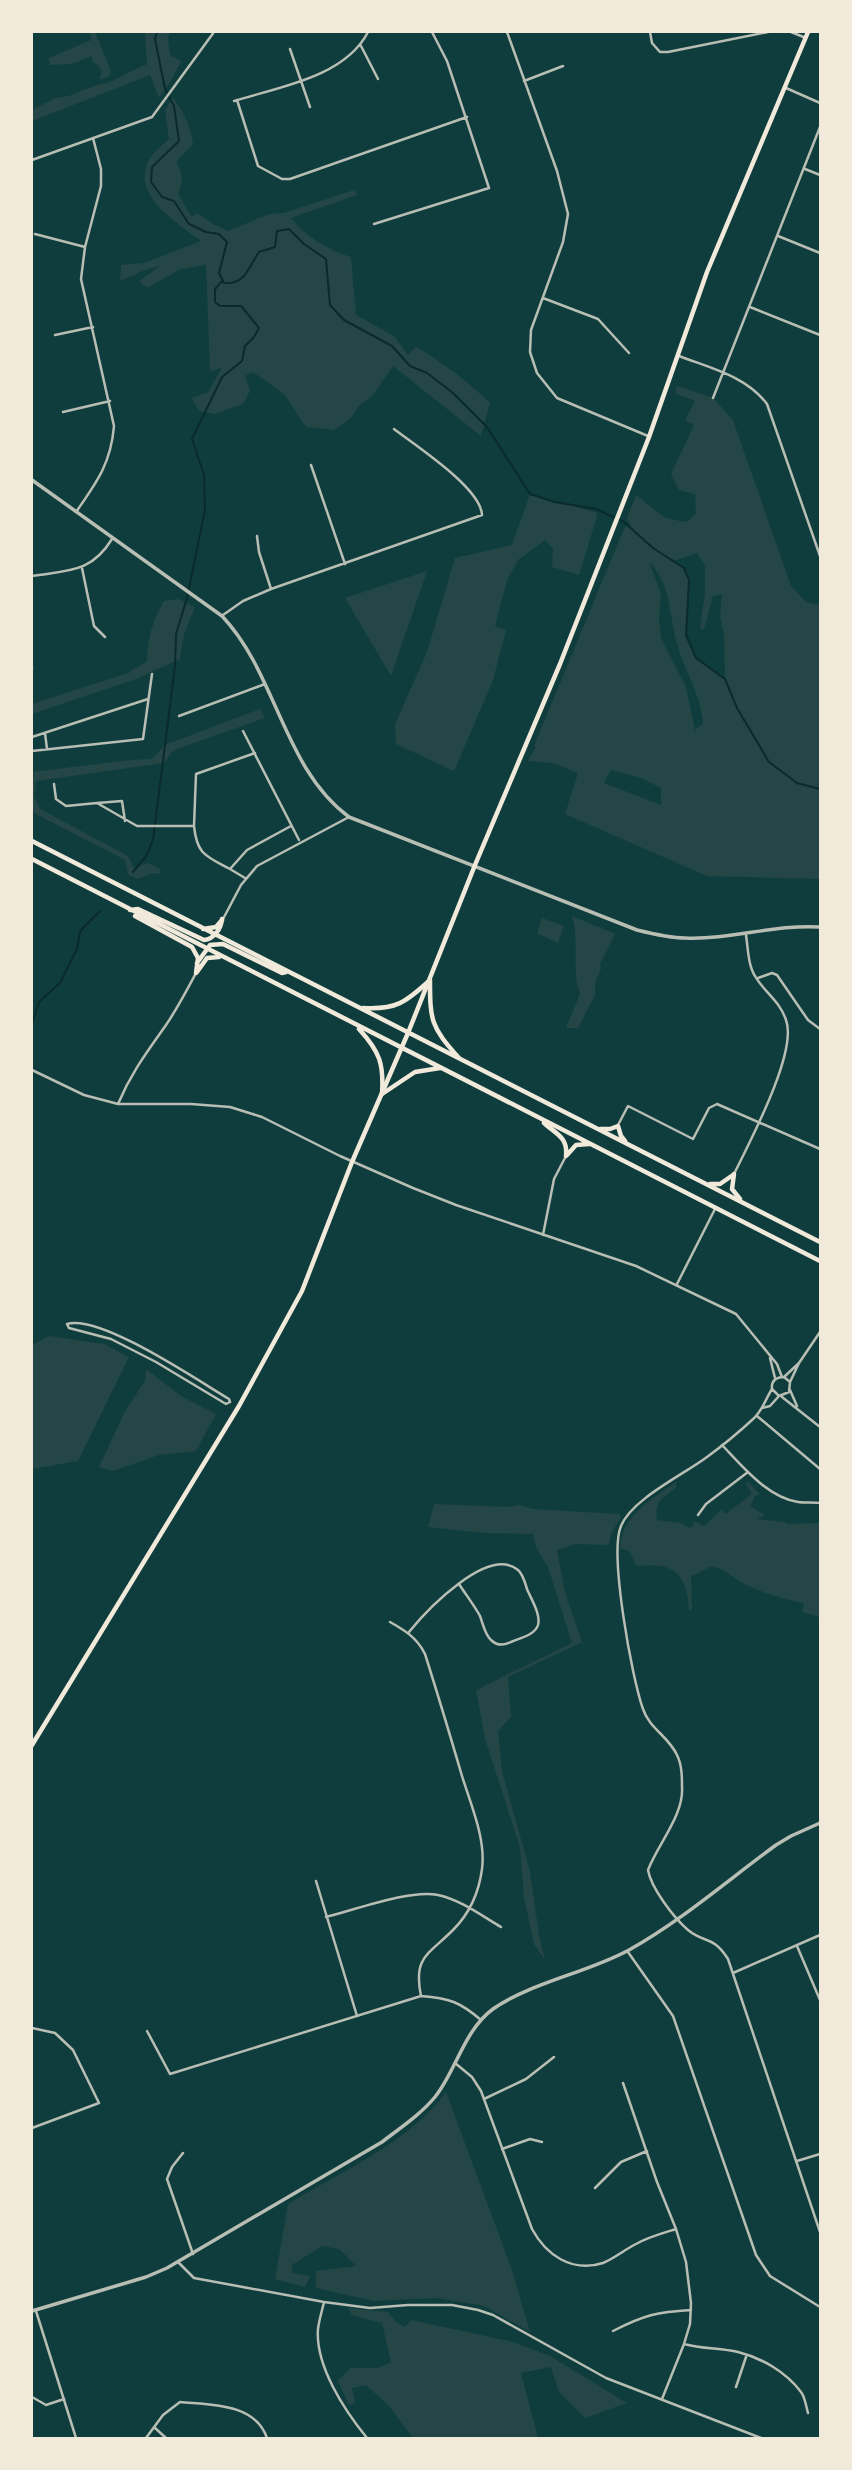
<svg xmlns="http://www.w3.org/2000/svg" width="852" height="2470" viewBox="0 0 852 2470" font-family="Arial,sans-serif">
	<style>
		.green { fill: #244646; fill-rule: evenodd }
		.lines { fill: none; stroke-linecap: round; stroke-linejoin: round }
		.stream { stroke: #0a2a2b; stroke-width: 2 }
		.minor { stroke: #b8beb3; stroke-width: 2.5 }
		.tertiary { stroke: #b8beb3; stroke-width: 3.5 }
		.secondary { stroke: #f1e9da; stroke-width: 4.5 }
		.primary { stroke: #f1e9da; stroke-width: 4.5 }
	</style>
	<rect width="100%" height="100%" fill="#0f3d3e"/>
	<path class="green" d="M90,32H95L111,71L109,76L99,80L102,72L99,66L92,61V56L72,64L50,65L49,58L91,40Z
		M145,32H171L168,38L170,55L181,61L171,81L159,98L150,75L32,121V110L55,98L69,96L96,85L107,83L147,64Z
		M172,97C184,112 190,124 193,144L176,162C184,175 183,180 178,194L192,217L197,213L213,224L228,231L269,214L284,213L354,190L357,195L291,218C307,238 327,249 351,257L356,315L394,336L408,355L416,347C444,363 467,381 490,403L481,436L393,366L372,396L358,407L350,419L333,430L306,427L284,394L253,372L245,376L250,391L243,404L215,414L199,411L192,398L208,392L222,368L210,371L206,265L181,269L147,288L139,281L160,266L145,270L120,281L121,265L144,263L201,241C180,224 134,199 147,164C150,155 162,146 169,139L165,111Z
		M677,386L713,398L733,420L791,586L806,602L820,605V879L707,876L565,814L578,773L553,763L528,761L536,747L534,746L623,531L627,525L631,526L627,518L636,495L665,518L686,522L696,514L695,494L679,490L671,474L694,425L685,420L695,401L675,393ZM697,553L705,566V594L700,629H704L713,596L722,594L720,616L724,634L725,678L696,658L686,635L689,580L688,573L674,561ZM649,562C672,585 669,618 678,647C686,674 701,695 703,724L695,730L686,687L661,638L659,618L661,593ZM611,770L641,778L661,788V805L604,783Z
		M530,494L598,513L579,575L552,567L553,549L545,540L518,560L507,580L495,626L506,630L493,680L454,771L396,744L395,724L427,652L455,558L512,545Z
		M427,571L391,676L345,598Z
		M178,599L195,607L184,634L180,659L136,679L32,714V704L128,673L147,661C149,634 151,625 164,601Z
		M260,709L265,718L179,748L172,752L164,763L36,781L34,796L40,809L128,856L134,868L148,863L161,870L160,874L153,873L138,879L128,874L125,860L32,812V772L130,760L152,759L165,745Z
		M572,916L615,934L600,964L601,969L595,983V995L578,1028H566L580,994C571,969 580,941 572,916Z
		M542,918L564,926L558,943L537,933Z
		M49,1336L104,1344L129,1357L78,1461L32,1469V1345Z
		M146,1369L181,1396L216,1414L196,1451L159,1455L113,1471L99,1467L125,1411L145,1381Z
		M676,1482V1488C662,1498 654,1501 657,1520L681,1523L690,1528L694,1525L692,1521L680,1515L704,1526L722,1509L725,1514L752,1494L746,1484L748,1482L760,1494L755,1496L750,1506L765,1515L757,1519L785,1522L786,1524L820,1523V1617L802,1612L804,1603C784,1599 752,1590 736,1579C728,1573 722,1569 712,1566L691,1576L692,1610H689C687,1573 674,1562 637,1566L629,1551L620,1548C620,1517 653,1498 676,1482Z
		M434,1504L509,1507L520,1505L532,1509L619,1514L621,1517L611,1534L609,1545L576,1544L557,1550L565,1593L582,1642L508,1677L511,1717L498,1731L502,1771L530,1872L539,1935L545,1960L534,1944L524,1897L520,1847L485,1739L476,1690L572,1643L548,1567L536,1547L533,1534L484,1533L428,1527Z
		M446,2092L512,2270L530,2332L484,2306L437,2298L374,2301L316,2288V2271L356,2266L339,2249L322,2246L292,2265V2273L310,2276L305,2287L275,2279L288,2204C340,2172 410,2142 446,2092Z
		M348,2308L388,2312L397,2323L405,2327L411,2320L513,2342L550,2356L627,2403L585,2418L559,2392L551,2367L521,2373L538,2438H413L389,2406L366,2385L352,2388L355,2403L349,2405L338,2381L350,2368H378L391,2362L382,2323L352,2315Z"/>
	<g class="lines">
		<path class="stream" d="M157,32L155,39L165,89L174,106L179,141L152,167L151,182L162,197L174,201L189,224L206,232L219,234L227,242L219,273L224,283C246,285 248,267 259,252L275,247L277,231L289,229L304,244L326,259L330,305L344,320L392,346L410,366L427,373L453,393L487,427L530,494L555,502L596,509L624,522L653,548L684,568L689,580L686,635L696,658L725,679L737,708L769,762L797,783L820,789
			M133,872L147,855L153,840L175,666L176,634L187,598L205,510L204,475L192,439L222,377L242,361L245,346L254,337L259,328L241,306H220L215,302V289L223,280
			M32,1023L39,1002L60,983L77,949L80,931L100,911"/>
		<path class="minor" d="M507,32L557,171L568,214L563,242L531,330L530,352L537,373L557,398L648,436
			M650,32L652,43L660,52H668L768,32
			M791,32L806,38
			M360,44L378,79
			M290,49L310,107
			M524,81L563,66
			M786,88L820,103
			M237,100L258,166L282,179H290L467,117
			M234,101C279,87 345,77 368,32
			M32,160L152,117L214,32
			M805,169L820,175
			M374,224L489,188L447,61L432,32
			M35,234L85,247
			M778,236L820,253
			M543,298L598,319L629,353
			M750,307L820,335
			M55,335L93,327
			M679,356C710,368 746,376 767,404L820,556
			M713,398L820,127
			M63,412L110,401
			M311,465L345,564
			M76,512C97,482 111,463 114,426L81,279L85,247L101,186V169L93,138
			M257,536L259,552L271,589
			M82,568L94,626L105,637
			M32,576C69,570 91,573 112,539
			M223,615L243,601L271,589L482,515C481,488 416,446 394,429
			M32,668V669
			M179,716L265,684
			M243,731L299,840
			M45,733L47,749
			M32,737L148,699
			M32,751L143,739L152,674
			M54,784L56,799L66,806L97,803L137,826H194C197,855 206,856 230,869L247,850L291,826
			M97,803L122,801L125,821
			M194,826L196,774L255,753
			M230,869L245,878
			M223,919L241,885L257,866L349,817
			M758,978L772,973L777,975L808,1020L820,1029
			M32,1070L84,1095L118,1104H191L230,1107L262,1117L340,1156L413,1188L456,1205L636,1266L736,1314L777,1364L782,1377
			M118,1104C131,1073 147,1052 166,1025C177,1009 187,990 196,973
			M618,1125L628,1106L693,1139L709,1108L717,1104L820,1149
			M734,1174C749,1143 798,1052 786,1020C780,1001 764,992 755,976C748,965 748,948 746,935
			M543,1235L554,1179L566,1156
			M677,1284L715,1209
			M67,1324C100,1314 197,1380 229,1399L230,1402
			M67,1324L69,1328L111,1339L156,1362L226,1404L230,1402
			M770,1358L775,1378
			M784,1377L799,1363
			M790,1382L784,1377C776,1377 771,1381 772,1389L779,1396L789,1392L790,1382L799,1363L820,1332
			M772,1389C765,1400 762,1412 752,1420C738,1433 722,1446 707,1457C683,1475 632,1499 621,1526C609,1553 632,1679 643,1709C649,1728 669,1737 677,1755C682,1765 682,1777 682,1787C684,1815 658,1844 648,1870C651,1888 674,1918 688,1930C705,1944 713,1935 728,1959L820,2232
			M790,1390L797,1406
			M782,1397L820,1427
			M762,1408L770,1406L779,1396
			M757,1416L820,1469
			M722,1445C742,1466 767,1497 798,1502C805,1503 813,1502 820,1503
			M698,1515L706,1504L748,1472
			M390,1622C406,1631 417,1638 425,1654C438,1695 450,1735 462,1776C471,1805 486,1839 482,1869C479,1892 469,1914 453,1930C428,1955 413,1957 421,1996
			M409,1632C426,1611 488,1545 518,1570C523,1574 525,1583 527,1589C531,1599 541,1614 538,1625C535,1635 520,1638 511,1642C505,1645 497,1646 491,1640C485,1635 483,1624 480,1616C474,1605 466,1595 459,1584
			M316,1881L357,2016
			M326,1917C355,1910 410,1889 438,1895C461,1900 482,1916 501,1927
			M797,1946L820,2000
			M628,1952L673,2016L756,2255L770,2276L820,2307
			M733,1973L820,1935
			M32,2028L55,2033L73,2050L99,2103L32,2128
			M147,2031L170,2074L421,1996C449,1998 460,2002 481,2020
			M455,2063L472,2077L481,2091L532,2229C546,2255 572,2273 603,2263C615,2258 624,2250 636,2244C648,2237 663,2233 676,2229
			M623,2083L657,2182L676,2229L686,2262L691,2303L690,2324L684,2344L662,2399
			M484,2099L526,2079L554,2057
			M502,2149L530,2139L542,2142
			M183,2153L172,2167L167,2179L193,2254
			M797,2161L820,2154
			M595,2188L621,2162L647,2151
			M178,2262L194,2278L324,2302L370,2308L408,2305H452L478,2310L493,2315L606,2378L761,2438
			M324,2302C322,2311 319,2320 318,2329C315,2366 345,2411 367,2438
			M36,2311L76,2438
			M613,2331C644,2315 657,2312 691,2310
			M684,2344C702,2349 720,2348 738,2352C762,2358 786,2372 801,2392C805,2397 806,2406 808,2413
			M736,2387L746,2357
			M32,2397L46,2405L64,2399
			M155,2428L166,2438
			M146,2438L163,2415L180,2402C211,2405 255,2403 267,2438"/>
		<path class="tertiary" d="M32,480L222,616C277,674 283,768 349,817L637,930C653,934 669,938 685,938C731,940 775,924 820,927
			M32,2311L146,2277L167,2268L382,2142C400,2128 420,2115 435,2097C456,2071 464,2030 493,2009C532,1982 587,1973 629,1950C681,1921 728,1880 776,1845L791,1836L820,1823"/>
		<path class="secondary" d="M32,1745L239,1406L302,1291L352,1162L408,1033L475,865L560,664L649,437L707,272L808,32"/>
		<path class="primary" d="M32,841L820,1242
			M32,859L820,1261
			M130,910L138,909L204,940C214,939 221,929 222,919
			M135,916L192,947L198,958L196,973
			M203,929L216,927L222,920
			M197,963L210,945L223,944L282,973L286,972
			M197,972L207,958L219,957
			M430,980C430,1021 431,1027 459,1058
			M363,1008C396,1010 406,1002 429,981
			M359,1029C380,1052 384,1064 382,1094
			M382,1094L415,1072L440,1068
			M544,1123C556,1134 568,1137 566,1156
			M600,1129H610L618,1126L621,1136L625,1141
			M567,1155L576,1145L589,1144
			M734,1174L732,1189L740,1199
			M710,1184H720L733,1175"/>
	</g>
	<rect width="852" height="2470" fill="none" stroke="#f1e9da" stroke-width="66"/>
</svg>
